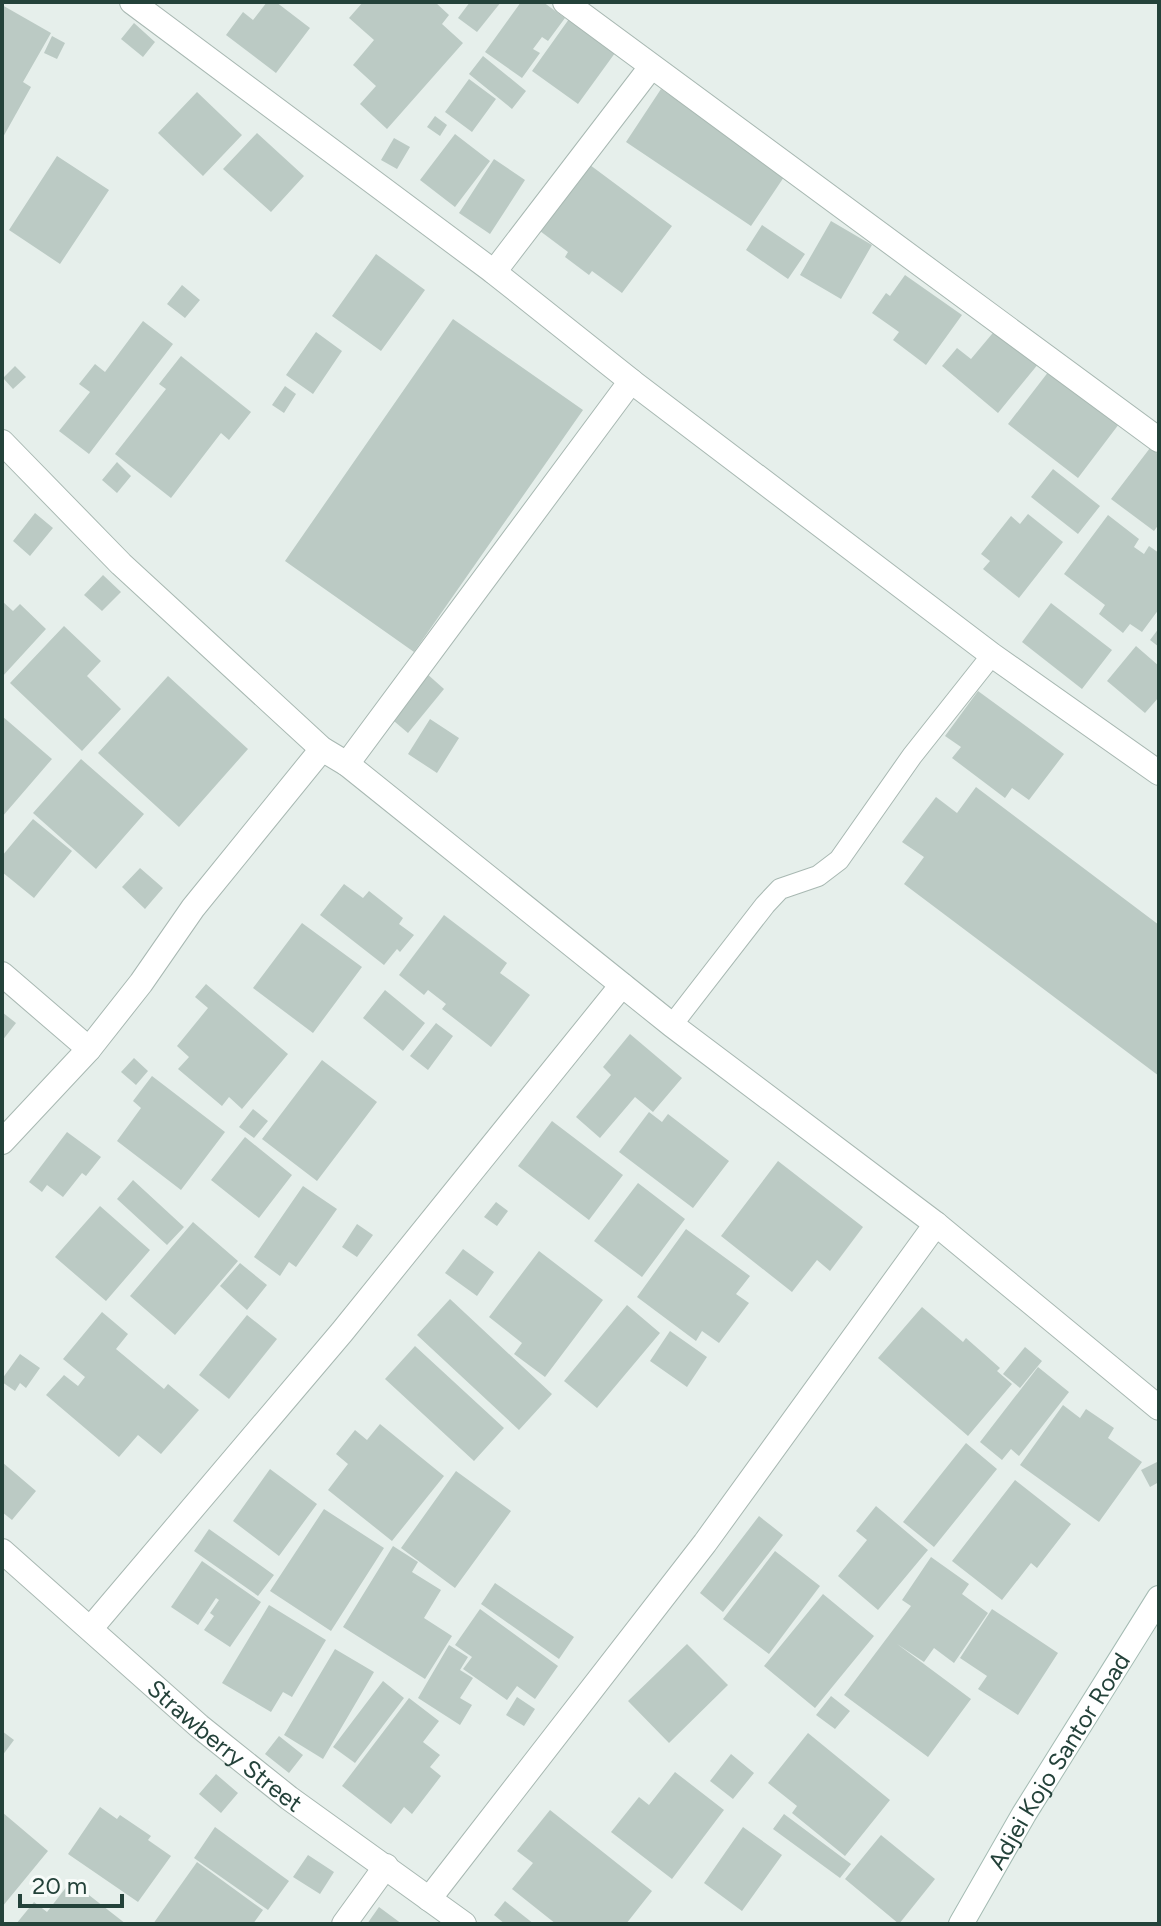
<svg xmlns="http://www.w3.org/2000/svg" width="1161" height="1926" viewBox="0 0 1161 1926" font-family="Figtree,sans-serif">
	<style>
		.building { fill: #bbcac4 }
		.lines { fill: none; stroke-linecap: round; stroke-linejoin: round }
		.lane-casing { stroke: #a8b8b2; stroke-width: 22 }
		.street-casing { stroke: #a8b8b2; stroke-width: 26 }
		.secondary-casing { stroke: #a4bbb3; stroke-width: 26 }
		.lane { stroke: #fff; stroke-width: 20 }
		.street { stroke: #fff; stroke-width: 24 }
		.secondary { stroke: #fff; stroke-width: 24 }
		.labels { text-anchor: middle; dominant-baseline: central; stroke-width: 7; stroke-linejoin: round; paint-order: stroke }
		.street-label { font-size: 24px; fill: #24423a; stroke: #f7fbf9 }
	</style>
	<rect width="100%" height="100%" fill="#e6efeb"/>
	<path class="building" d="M267,2H276L310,28L276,73L226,35L243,12L253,20Z
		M363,2H435L449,15L442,24L463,43L387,129L360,104L376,86L353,65L374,40L349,18Z
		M470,2H501L477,32L458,18Z
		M521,2H543L565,18L548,41L542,37L533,49L540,53L522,78L485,52Z
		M2,5L51,33L23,82L31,87L2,139Z
		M569,19L615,53L578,104L532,71Z
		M134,23L155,42L143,57L121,39Z
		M52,36L65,43L57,59L44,53Z
		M483,56L526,91L512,109L469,74Z
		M469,79L496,99L472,132L445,112Z
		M661,89L786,174L751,226L626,142Z
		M197,92L242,135L203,176L158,133Z
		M435,116L447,125L440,136L427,127Z
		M257,133L304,176L271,212L223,169Z
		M455,134L490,161L455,207L420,180Z
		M394,138L410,147L397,169L381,160Z
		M57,156L109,190L60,264L9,230Z
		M494,159L525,180L490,234L459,213Z
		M590,165L672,226L622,293L592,271L589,275L565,257L568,252L540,231Z
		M831,221L872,245L841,299L800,275Z
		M762,225L805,254L788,279L746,250Z
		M376,254L425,290L381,351L332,316Z
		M905,275L962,315L926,365L893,340L899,332L872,313L886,293L890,296Z
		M182,285L200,300L185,318L167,304Z
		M453,319L583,410L414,652L285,561Z
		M143,321L173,344L89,454L59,431L90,392L79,384L95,364L105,372Z
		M997,328L1039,363L998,413L942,366L957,348L971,359Z
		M316,332L342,351L313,394L286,375Z
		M181,356L251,412L229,440L221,433L171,498L115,454L166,389L159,384Z
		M15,366L26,377L13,389L3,378Z
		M1049,371L1119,424L1078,478L1008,424Z
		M285,386L296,394L284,413L272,405Z
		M1150,448L1159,455V524L1154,531L1111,499Z
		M117,462L131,476L117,493L102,480Z
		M1053,469L1100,506L1078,534L1031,497Z
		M35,513L53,528L30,556L13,541Z
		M1028,514L1063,542L1019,598L983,569L990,561L981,554L1011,516L1020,524Z
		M1108,515L1139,539L1134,547L1144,554L1149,546L1159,553V609L1142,632L1130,624L1123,633L1099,614L1105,605L1064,574Z
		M103,575L121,592L102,611L84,595Z
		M2,601L13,611L20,604L46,629L2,677Z
		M1051,603L1112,650L1082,689L1022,642Z
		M64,626L101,661L87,676L121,709L82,751L10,683Z
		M1159,628V647L1150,640Z
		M1136,646L1159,666V697L1145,713L1107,681Z
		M426,673L444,689L408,733L388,716Z
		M168,676L248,749L179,827L98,753Z
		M978,691L1064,754L1029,800L1012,788L1005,798L952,758L961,747L945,736Z
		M2,716L52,759L2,817Z
		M430,719L459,738L437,773L408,754Z
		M81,759L144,814L96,869L33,813Z
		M976,787L1159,925V1076L904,884L924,857L902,842L936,797L957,813Z
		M33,819L72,851L34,898L2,872V856Z
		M140,868L163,888L145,909L122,887Z
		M344,884L363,898L369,891L403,918L399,924L414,935L400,952L397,949L384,965L320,915Z
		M444,915L507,963L500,973L530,995L491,1047L442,1009L446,1004L428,990L424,995L399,975Z
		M302,923L362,967L313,1033L253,988Z
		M206,984L288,1054L242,1109L229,1097L222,1106L178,1069L189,1057L177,1046L208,1008L195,997Z
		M385,990L425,1023L403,1051L363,1018Z
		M2,1012L16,1023L2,1041Z
		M436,1023L453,1036L428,1070L410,1056Z
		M630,1034L682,1078L653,1112L635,1097L600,1138L576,1117L611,1075L603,1067Z
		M134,1058L148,1071L136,1085L121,1072Z
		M322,1060L377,1102L317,1181L262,1139Z
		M152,1076L225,1132L181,1190L117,1141L141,1108L133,1101Z
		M253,1109L268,1121L254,1138L239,1127Z
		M649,1112L662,1122L668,1114L729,1161L693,1208L619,1152Z
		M552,1121L623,1175L589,1220L518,1166Z
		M67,1132L101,1157L86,1176L82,1173L63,1197L47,1185L42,1192L29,1182Z
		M245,1137L292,1175L259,1218L211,1180Z
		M778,1161L863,1227L830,1271L817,1260L792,1292L721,1236Z
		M133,1180L184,1227L167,1245L117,1199Z
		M638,1183L685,1219L642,1277L594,1241Z
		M303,1186L337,1209L296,1267L289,1262L280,1276L254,1257Z
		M496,1202L508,1211L497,1226L484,1217Z
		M100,1206L150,1250L106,1301L55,1257Z
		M193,1222L238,1261L175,1335L130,1296Z
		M357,1224L373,1235L357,1257L342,1247Z
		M686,1229L750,1276L736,1294L749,1303L719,1343L702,1331L696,1341L637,1297Z
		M463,1249L494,1272L477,1296L445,1273Z
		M539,1251L603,1300L545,1377L514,1354L522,1343L489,1317Z
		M240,1263L267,1285L247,1310L220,1286Z
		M450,1299L552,1394L519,1430L417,1335Z
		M627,1305L660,1333L597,1408L564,1381Z
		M922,1307L963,1342L966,1338L1000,1368L997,1371L1012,1384L968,1436L878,1358Z
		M102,1312L128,1334L116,1349L164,1389L168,1384L199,1410L161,1454L138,1435L119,1457L46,1395L64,1375L78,1386L85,1377L63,1359Z
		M247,1315L277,1339L229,1399L199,1375Z
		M670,1331L707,1357L687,1387L650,1361Z
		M415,1346L504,1428L474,1461L385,1379Z
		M1025,1347L1042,1361L1020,1388L1003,1374Z
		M20,1354L40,1368L26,1388L20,1383L15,1391L2,1382V1379Z
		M1038,1367L1069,1392L1019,1456L1011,1449L1002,1460L980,1442Z
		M1063,1405L1080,1418L1086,1409L1114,1428L1108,1438L1142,1462L1099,1522L1020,1465Z
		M380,1424L444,1476L392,1541L328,1490L348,1464L336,1454L355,1430L367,1440Z
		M966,1443L997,1469L934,1547L903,1522Z
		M1159,1461V1482L1150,1487L1141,1470Z
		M2,1462L36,1491L12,1520L2,1512Z
		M270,1469L317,1504L279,1556L233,1521Z
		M456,1471L511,1511L455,1588L401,1548Z
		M1015,1480L1071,1524L1037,1568L1031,1563L1002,1600L952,1561Z
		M876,1506L928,1550L878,1610L838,1576L867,1540L856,1531Z
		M324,1509L384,1548L331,1631L270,1591Z
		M759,1516L783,1535L723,1612L700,1593Z
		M209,1529L274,1575L258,1596L194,1551Z
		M393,1546L418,1562L412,1572L441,1590L424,1618L452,1636L425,1679L343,1627Z
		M775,1551L820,1586L769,1654L723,1619Z
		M931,1557L969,1584L962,1594L988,1613L954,1663L934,1648L924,1662L897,1644L971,1699L928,1757L844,1695L911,1606L902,1600Z
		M202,1561L261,1602L230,1647L204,1630L214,1616L210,1613L219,1600L216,1598L198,1625L171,1607Z
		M495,1583L574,1637L559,1659L481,1604Z
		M823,1594L874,1636L815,1708L764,1666Z
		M269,1605L326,1640L292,1697L283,1692L271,1712L222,1683Z
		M480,1609L558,1666L535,1699L517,1686L507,1700L463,1669L472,1657L455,1645Z
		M992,1609L1058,1653L1018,1715L978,1689L987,1676L960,1658Z
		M687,1644L728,1685L669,1743L628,1701Z
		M449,1645L468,1657L460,1670L473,1678L460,1698L472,1705L460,1725L418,1698Z
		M335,1649L374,1672L323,1759L284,1735Z
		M383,1681L404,1698L355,1763L333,1747Z
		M831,1696L850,1711L835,1729L816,1715Z
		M517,1697L535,1709L524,1726L506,1715Z
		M409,1698L439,1721L423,1742L440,1755L430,1767L441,1776L412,1814L404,1807L391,1824L342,1786Z
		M2,1731L14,1740L2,1756Z
		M808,1733L890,1800L845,1856L792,1813L797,1806L768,1783Z
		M279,1736L303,1755L289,1773L265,1754Z
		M731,1754L754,1773L733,1799L710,1781Z
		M675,1772L724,1810L672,1879L611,1832L639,1797L649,1805Z
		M216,1774L238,1793L221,1813L199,1794Z
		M100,1807L117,1819L120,1815L151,1836L148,1840L171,1856L138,1902L68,1854Z
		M550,1810L652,1891L626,1924H556L512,1889L533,1863L517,1851Z
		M2,1812L48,1851L2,1907Z
		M784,1814L851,1864L840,1878L773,1829Z
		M215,1827L289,1881L268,1910L194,1858Z
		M743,1827L782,1855L742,1911L704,1883Z
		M881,1835L935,1879L899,1924L845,1879Z
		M308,1855L334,1872L320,1894L293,1877Z
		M197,1862L263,1910L253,1924H153Z
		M71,1881L126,1924H16L34,1902L47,1912Z
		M505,1901L534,1924H505L494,1915Z
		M379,1907L402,1924H367Z"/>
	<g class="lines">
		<defs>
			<path id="lane" d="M672,1025L765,905L780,889L818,876L839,860L912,756L992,655"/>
			<g id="street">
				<path d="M132,2L494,272L631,381L992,655L1159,773"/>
				<path d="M565,2L1159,440"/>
				<path d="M494,272L651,67"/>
				<path d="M2,442L121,564L322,749L347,764L672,1025L936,1224L1159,1408"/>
				<path d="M347,764L631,381"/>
				<path d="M2,974L89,1049"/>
				<path d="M2,1142L89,1049L141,983L193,908L322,749"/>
				<path id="s1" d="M2,1551L199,1726L289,1798L464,1924"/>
				<path d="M91,1628L342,1332L622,985"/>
				<path d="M429,1899L705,1543L936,1224"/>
				<path d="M344,1924L386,1866"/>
			</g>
			<g id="secondary">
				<path id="s2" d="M961,1924L1024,1814L1159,1598"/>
			</g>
		</defs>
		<use href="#lane" class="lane-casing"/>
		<use href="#street" class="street-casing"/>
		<use href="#secondary" class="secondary-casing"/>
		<use href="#lane" class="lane"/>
		<use href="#street" class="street"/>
		<use href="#secondary" class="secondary"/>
	</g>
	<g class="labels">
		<g class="street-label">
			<text stroke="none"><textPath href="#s1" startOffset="296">Strawberry Street</textPath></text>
			<text stroke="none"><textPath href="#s2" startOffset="190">Adjei Kojo Santor Road</textPath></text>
		</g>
	</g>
	<rect width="1161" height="1926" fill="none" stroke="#24423a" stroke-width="8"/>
	<path d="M20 1894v12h102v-12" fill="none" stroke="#24423a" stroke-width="4"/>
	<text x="32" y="1894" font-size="24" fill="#24423a" stroke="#f7fbf9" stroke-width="6" paint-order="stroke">20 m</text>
</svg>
